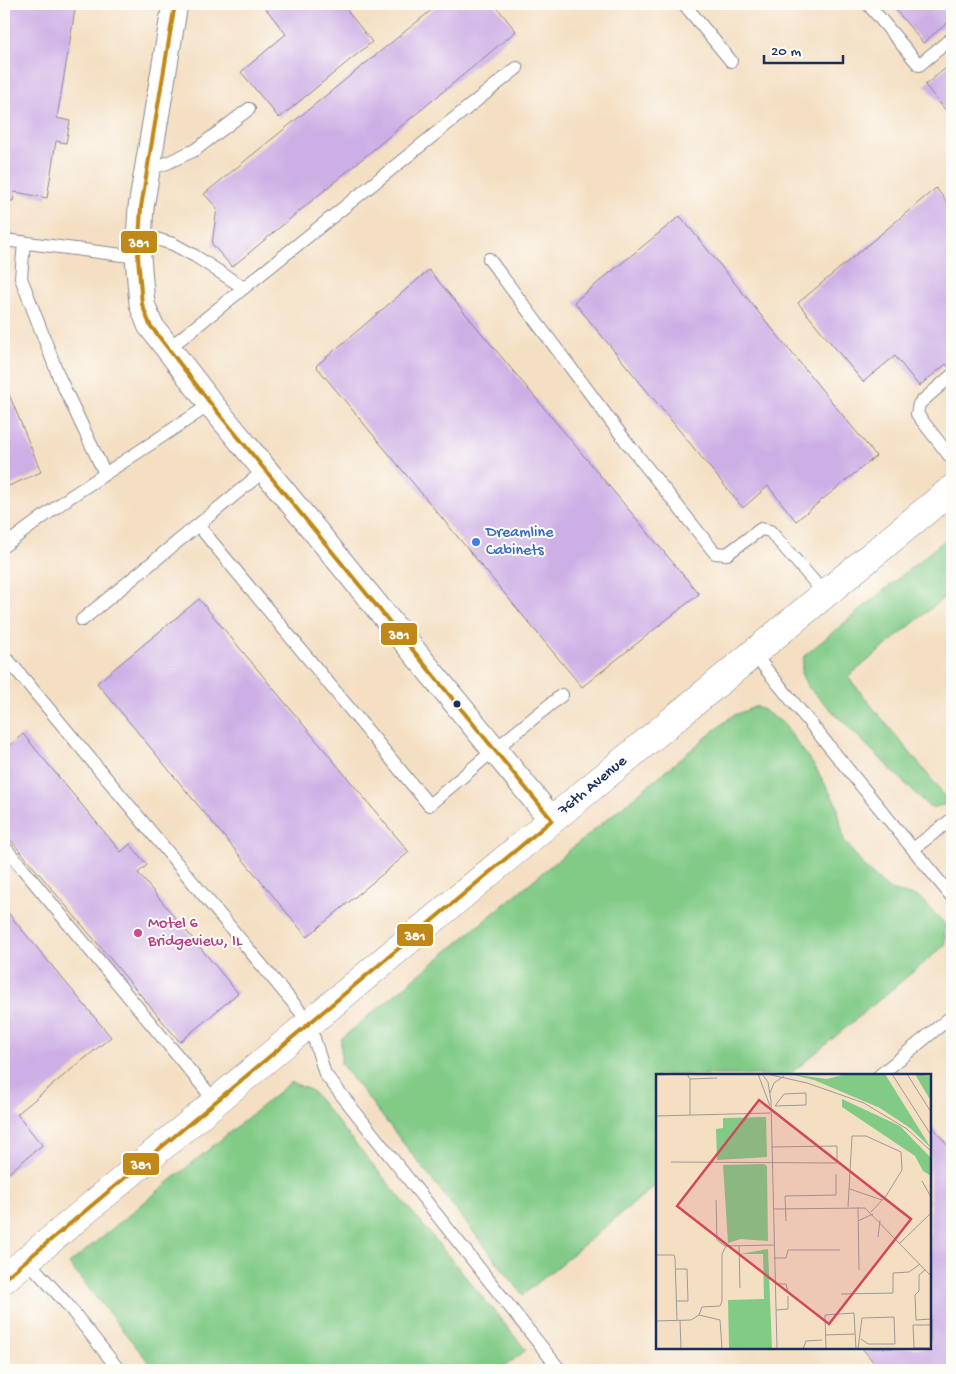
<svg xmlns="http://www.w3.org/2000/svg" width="956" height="1374" viewBox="0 0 956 1374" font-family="'Gochi Hand',sans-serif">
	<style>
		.green { fill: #81cb87; stroke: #4e7d72 }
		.building { fill: #cdafe6 }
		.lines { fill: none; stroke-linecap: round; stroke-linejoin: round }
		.service-casing { stroke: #888790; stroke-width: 14 }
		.minor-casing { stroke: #888790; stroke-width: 27 }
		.tertiary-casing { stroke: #888790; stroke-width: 29 }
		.service { stroke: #fff; stroke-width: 12 }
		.minor { stroke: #fff; stroke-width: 25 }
		.tertiary { stroke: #fff; stroke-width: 28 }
		.bus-1-casing { stroke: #fdfcf7; stroke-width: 8 }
		.bus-1 { stroke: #c08818; stroke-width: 4 }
		.shop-dot { fill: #3f7fe0; stroke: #fdfcf7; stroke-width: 2 }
		.bus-dot { fill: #1b2f5e; stroke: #fdfcf7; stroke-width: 2 }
		.hotel-dot { fill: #d1479c; stroke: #fdfcf7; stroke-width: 2 }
		.labels { text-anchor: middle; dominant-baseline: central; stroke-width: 4; stroke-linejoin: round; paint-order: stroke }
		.shop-label { font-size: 16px; fill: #366cbe; stroke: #fdfcf7; text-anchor: start }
		.street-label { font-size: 16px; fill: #1b2f5e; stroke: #fdfcf7 }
		.hotel-label { font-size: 16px; fill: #b23c85; stroke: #fdfcf7; text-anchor: start }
		.inset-road { fill: none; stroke: #9d999b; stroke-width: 1 }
		.view { fill: #d1495b; fill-opacity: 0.15; stroke: #d1495b; stroke-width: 2.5 }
		.inset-edge { fill: none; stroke: #1b2f5e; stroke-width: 2.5 }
		.line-badge { stroke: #fdfcf7; stroke-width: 2 }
		.badge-label { font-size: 14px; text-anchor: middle; font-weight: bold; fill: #fff }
	</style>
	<rect width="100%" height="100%" fill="#fdfcf7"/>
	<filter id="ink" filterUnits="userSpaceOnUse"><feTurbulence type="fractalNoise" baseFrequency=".02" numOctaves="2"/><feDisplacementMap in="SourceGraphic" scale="10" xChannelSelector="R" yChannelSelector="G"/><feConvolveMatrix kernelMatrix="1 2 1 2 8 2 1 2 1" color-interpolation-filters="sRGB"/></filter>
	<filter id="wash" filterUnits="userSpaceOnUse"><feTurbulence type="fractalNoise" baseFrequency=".0096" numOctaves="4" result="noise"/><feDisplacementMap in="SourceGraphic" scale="20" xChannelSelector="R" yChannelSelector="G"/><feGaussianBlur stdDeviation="1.12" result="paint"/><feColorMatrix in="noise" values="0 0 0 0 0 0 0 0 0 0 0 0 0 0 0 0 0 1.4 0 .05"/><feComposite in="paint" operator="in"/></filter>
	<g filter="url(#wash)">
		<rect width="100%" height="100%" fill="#f4dfc3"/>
		<path class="green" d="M952,534V591L848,677L951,803L930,808L807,686L801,673L804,656Z
			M757,706L783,723L815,767L837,805L844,840L865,868L890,890L919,897L945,924V945L789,1075H657V1184L523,1295L341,1064V1039L732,716Z
			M291,1082L312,1091L526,1350L500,1370H155L69,1264Z"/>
		<g id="blocks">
			<path class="building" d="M4,4H76L57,118L70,121L66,143L56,141L47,198L15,192L13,201L4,200Z
				M262,4H342L372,42L279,118L241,72L286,34Z
				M439,4H494L516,31L232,267L212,244L217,208L204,194Z
				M891,4H952V19L923,43Z
				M952,63V118L925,85Z
				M936,188L952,208V372L946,364L919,386L895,356L863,382L798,303Z
				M680,216L876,456L796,521L768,486L743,508L574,302Z
				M429,270L699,594L582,687L316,366Z
				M4,382L41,472L4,488Z
				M199,599L409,852L307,937L97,683Z
				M23,734L121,852L130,844L147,865L138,873L238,993L180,1042L4,832V750Z
				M4,908L111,1037L17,1114L42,1145L4,1177Z
				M930,1123L952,1151V1370H880L862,1348H930Z"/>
		</g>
	</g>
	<g filter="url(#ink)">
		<use href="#blocks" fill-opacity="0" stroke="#888790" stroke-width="1"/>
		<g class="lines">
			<defs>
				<path id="service" d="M684,4L731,61
					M868,4L919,65L952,38
					M147,170L167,163L195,150L249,109
					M139,234L173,244L195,256L244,288
					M4,240L138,257
					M24,242L21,278L59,377L105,474
					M489,259L625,440L715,553L727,554L761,529L770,531L825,594
					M168,349L517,68
					M952,375L919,404L917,414L952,459
					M198,525L265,470
					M4,546L70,497L211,404
					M82,620L198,525L429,805L494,750L562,695
					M753,653L952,897
					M4,665L9,661L309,1022L325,1074L560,1370
					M4,846L215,1101
					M913,849L952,819
					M880,1075L952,1016
					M26,1259L66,1303L119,1370"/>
				<path id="minor" d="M175,4L141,207L138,257L142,304L150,325L211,404L552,820"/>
				<g id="tertiary">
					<path id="s1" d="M4,1279L552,820L952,489"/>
				</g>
			</defs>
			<use href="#service" class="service-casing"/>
			<use href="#minor" class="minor-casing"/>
			<use href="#tertiary" class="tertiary-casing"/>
			<use href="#service" class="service"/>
			<use href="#minor" class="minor"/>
			<use href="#tertiary" class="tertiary"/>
			<defs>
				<path id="bus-1" d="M175,4L141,207L138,257L142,304L150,325L211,404L552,820
					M4,1279L552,820"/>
			</defs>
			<use href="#bus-1" class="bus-1-casing"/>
			<use href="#bus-1" class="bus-1"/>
		</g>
	</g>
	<circle class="shop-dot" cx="476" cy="542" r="5"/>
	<circle class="bus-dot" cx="457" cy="704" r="4.5"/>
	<circle class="hotel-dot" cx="138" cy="933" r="5"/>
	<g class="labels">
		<g class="shop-label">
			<text x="486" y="533">Dreamline<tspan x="486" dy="18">Cabinets</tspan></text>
		</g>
		<g class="street-label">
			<text stroke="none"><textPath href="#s1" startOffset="768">76th Avenue</textPath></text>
		</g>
		<g class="hotel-label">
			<text x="148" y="924">Motel 6<tspan x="148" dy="18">Bridgeview, IL</tspan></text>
		</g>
	</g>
	<g transform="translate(656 1074)">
		<rect width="275" height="275" fill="#f4dfc3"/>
		<path d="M134,0L171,5L190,0H229L275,74L254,54L224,34L158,6ZM259,0L275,2V27L267,14ZM186,25L244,52L275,84V102L267,97L259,82L186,33ZM110,43L111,83L61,86L60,55L67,54V44ZM108,90L111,92L112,167L85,165L72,169L67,91ZM112,175L116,275H73L72,226L108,225L107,180H84Z" fill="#81cb87"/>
		<path class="inset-road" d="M102,0L114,32M106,0L112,8L115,27L121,275M111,0L151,9L208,29L251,55L275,77M160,0H186M236,0L275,61M251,0L275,38M0,1L31,0L34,5V41M34,5L61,4M114,19L118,9L128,2M150,19V31L119,32L128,20ZM0,42L114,39M15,88L181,89V72L115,73M266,107L275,123M194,115L226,126M60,126L61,166L69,172L118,171M192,133L196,62H210L245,78L246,96L230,122L215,138M202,133L203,196M117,135L209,134L275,202M130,147L129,122L180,121V100M202,147L217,140M222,163L224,146M244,169L275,139M83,172L84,214M0,181H18L19,184L21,246M118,184H130L132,176H184M20,195H31L32,227H20M269,196L263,201V217L259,221L260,246L275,245M119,210H130L132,218M185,220L237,219V199L253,198L264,190M120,236L132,235V222M43,241L46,233L64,232L66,227V180L70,172M43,241L64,246L66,275M24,246L25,275M0,247L35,246L43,241M275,251H257L258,274H275M169,261L199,260M147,275L150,267L166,266M170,275L169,241L198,239L200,275M202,275L206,244L238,243L239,270H212L205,265"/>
		<path class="view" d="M103,26L255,145L173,250L21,132Z"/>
		<rect width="275" height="275" class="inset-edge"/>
	</g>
	<g class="line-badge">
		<rect x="120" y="230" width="38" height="24" rx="5" fill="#c08818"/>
		<rect x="380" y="622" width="38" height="24" rx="5" fill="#c08818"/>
		<rect x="396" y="923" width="38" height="24" rx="5" fill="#c08818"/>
		<rect x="122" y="1152" width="38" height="24" rx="5" fill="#c08818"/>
	</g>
	<g class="badge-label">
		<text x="139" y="247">381</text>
		<text x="399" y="639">381</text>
		<text x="415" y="940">381</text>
		<text x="141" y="1169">381</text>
	</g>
	<rect width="956" height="1374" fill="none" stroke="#fdfcf7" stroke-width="20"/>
	<path d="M764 55v8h79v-8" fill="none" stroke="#1b2f5e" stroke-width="2.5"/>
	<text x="771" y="55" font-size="15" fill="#1b2f5e" stroke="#fdfcf7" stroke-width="4" paint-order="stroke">20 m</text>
</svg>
